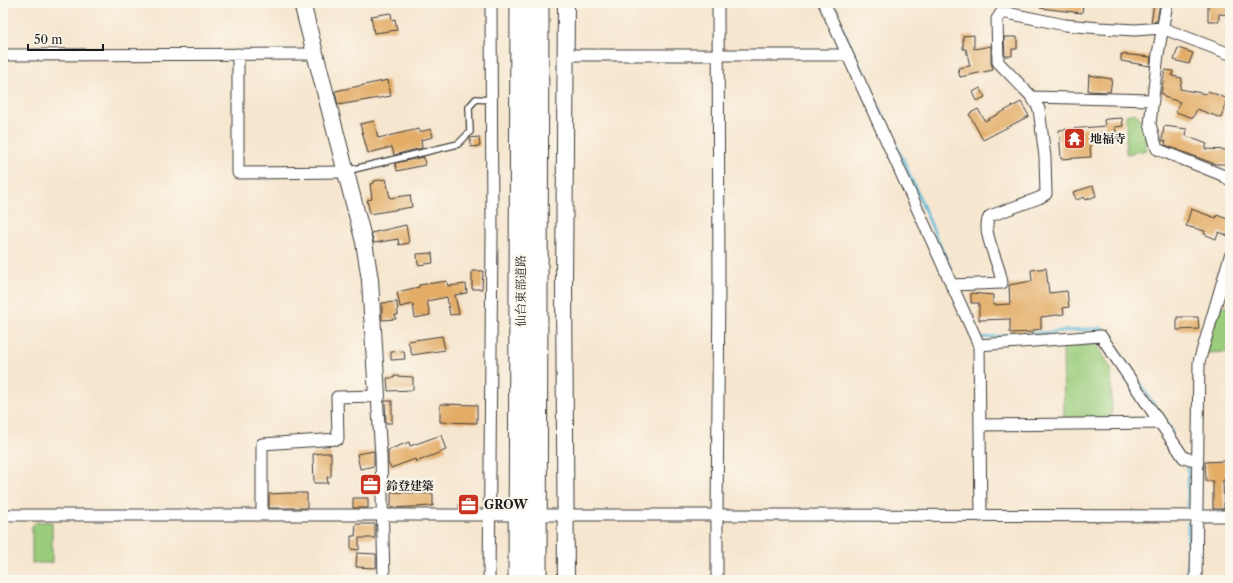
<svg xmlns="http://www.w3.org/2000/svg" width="1233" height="583" viewBox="0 0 1233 583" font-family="'Libre Caslon Text','Noto Serif JP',serif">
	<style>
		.green { fill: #9acc7b; stroke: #5b744c }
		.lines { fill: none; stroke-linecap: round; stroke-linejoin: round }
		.stream { stroke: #5cbada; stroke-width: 3 }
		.building { fill: #e3ad67 }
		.lane-casing { stroke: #3d3a37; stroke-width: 8 }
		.street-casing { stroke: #3d3a37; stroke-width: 13 }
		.secondary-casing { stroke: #3d3a37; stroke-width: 18 }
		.highway-casing { stroke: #3d3a37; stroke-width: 23 }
		.lane { stroke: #fff; stroke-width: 5.5 }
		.street { stroke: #fff; stroke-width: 11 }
		.secondary { stroke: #fff; stroke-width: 16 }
		.highway { stroke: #fff; stroke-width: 21 }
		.labels { text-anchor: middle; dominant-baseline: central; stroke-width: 4; stroke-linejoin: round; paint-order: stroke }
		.poi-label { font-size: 12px; font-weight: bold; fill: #1c1c1c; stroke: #fbf7ec; text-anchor: start }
		.street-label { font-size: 12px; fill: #1c1c1c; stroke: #fbf7ec }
	</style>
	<rect width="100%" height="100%" fill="#fbf7ec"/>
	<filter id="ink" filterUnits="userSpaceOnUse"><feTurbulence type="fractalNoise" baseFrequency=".025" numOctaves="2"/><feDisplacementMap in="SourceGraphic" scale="8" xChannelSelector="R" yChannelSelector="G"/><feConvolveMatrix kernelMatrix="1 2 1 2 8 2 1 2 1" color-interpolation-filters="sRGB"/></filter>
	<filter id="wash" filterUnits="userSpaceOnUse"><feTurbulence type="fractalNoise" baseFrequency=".012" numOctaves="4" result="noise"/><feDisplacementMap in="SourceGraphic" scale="16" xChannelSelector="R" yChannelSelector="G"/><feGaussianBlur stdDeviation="0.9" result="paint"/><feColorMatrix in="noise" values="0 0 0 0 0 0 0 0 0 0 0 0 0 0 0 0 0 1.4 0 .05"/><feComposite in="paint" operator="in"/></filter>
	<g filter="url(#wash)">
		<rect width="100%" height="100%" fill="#f6e6cf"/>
		<path class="green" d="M1135,113L1145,124L1146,150L1126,154V115Z
			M1230,306V352L1206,353L1220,307Z
			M1097,344L1111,369L1112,419H1064L1063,347Z
			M36,522H52V563H32V526Z"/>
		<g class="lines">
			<path class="stream" d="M831,3L905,164L951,271
				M980,338L1102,328L1172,431
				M1188,464V509
				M1188,523V580"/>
		</g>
		<g id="blocks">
			<path class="building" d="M1040,3L1083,5L1082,13L1040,8Z
				M1154,3H1160L1157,21L1151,22Z
				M1208,3H1230V15L1219,14V21H1208Z
				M391,13L392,20L395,19L397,30L374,33L371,16Z
				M974,35V49L991,46V62L993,70L960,77L958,68L970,66L966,49H963V36Z
				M1004,37H1017V49H1012V56H1005Z
				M1178,48L1193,53L1189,64L1174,60Z
				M1121,54L1151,57L1150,66L1121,61Z
				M1165,70L1173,71L1172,76L1182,78L1180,89L1206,94L1208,91L1228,99L1221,118L1197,109L1193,118L1176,112L1180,102L1164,97V94H1161Z
				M1089,75L1112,79L1110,92L1088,91Z
				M388,80L391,96L338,105L335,91Z
				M980,88L985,97L977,101L973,92Z
				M1021,102L1029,116L983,140L969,114L978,109L985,121Z
				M1122,118L1123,126L1115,127L1116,134L1089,136L1091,157L1061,159L1059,130L1105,126L1104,120L1107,119Z
				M374,121L378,138L419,129V132L431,129L433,137L421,140L422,148L394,155L392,147L368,153L360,124Z
				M1164,126L1187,129L1186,136L1207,144L1205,149L1230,150L1229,164H1215L1165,145L1166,141H1162Z
				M479,137L480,146L471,147L470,138Z
				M424,157L425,165L397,171L395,163Z
				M386,179L390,198L410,195L412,207L370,214L367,200L372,199L370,184L374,183V181Z
				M1093,186L1096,196L1085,200L1084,197L1076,200L1073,192Z
				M1191,209L1216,218L1217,215L1230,220L1228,236L1219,232L1216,239L1204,234L1205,231L1186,226Z
				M406,225L409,243L399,245L398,239L374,243L371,233Z
				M432,253L433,263L418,265L417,254Z
				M1046,268L1049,293L1067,291L1069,307L1063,308L1064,314L1041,317V329L1033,330V332L1010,333V319L979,320V303H971V293L993,295V305L1010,304L1009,285L1032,281L1031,270Z
				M472,271H483L482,289H472Z
				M447,281L448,286L466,284L467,293L455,295L459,314L450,315L447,297L427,301L430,315L415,318L413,304L400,307L397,292L419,287V285Z
				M397,302L398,315H395L396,319L382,320V303Z
				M1177,317H1198L1199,329L1177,330Z
				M442,336L445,350L412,355L408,341Z
				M404,351L405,359L391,360V352Z
				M394,376L413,377V390L388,391L387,378H394Z
				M385,401H392V423H386Z
				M440,404L477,405V423L440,422Z
				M441,435L446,450L416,462L415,459L391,468L388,463V450L409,442L410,446Z
				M374,451V466L360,469L357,454Z
				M323,453H331V476L327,477L328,483H314L313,454Z
				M1225,461L1226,480H1223L1224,509H1213V481H1206L1205,462Z
				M375,480V491H364L363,481Z
				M391,492L433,494V506L391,508Z
				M289,493H307V508H269V494Z
				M353,498H368V508H353Z
				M459,500H476V508H459Z
				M356,524H375V538H359V550L351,549V536H355Z
				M357,553L376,554V568L356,567Z"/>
		</g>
	</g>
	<g filter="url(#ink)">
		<use href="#blocks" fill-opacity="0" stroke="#3d3a37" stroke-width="1"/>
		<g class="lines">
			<defs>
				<path id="lane" d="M346,171L458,144L470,132L469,107L476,99L492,100"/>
				<path id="street" d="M718,3L719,283L717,515L1230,516
					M824,3L979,345L981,516
					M1167,3L1158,54L1150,124L1157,149L1222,175L1230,180
					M238,54V173L345,172
					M3,55L314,54
					M565,55H847
					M1153,100L1032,97L998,62L997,19L1001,13H1007L1065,25L1100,28L1135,30L1162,28L1230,54
					M951,285L1002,283C1001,266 979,229 990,216L1039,198L1046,194L1045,157L1039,109L1032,97
					M979,345L1101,336L1184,458L1197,460
					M980,425L1160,423
					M3,515H508
					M262,515V444L338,439L337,397L377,396L381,455L384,580
					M547,515H717V580
					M489,580L492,235L491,3
					M1196,580L1199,362L1230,256"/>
				<path id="secondary" d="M302,3L364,242L370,280L377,396
					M566,580L564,286L566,3"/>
				<path id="highway" d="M519,580L521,3
					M536,580L538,3"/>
			</defs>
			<use href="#lane" class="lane-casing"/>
			<use href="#street" class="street-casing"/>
			<use href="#secondary" class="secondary-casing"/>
			<use href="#highway" class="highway-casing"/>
			<use href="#lane" class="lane"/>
			<use href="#street" class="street"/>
			<use href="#secondary" class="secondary"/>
			<use href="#highway" class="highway"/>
		</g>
	</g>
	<defs>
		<symbol id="temple-square" viewBox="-11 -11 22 22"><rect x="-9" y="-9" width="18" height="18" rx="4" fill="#c8321e" stroke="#fbf7ec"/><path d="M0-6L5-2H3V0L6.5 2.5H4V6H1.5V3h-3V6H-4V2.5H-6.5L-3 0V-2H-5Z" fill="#fff"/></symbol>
		<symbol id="office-square" viewBox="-11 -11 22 22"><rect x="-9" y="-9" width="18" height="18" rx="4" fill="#c8321e" stroke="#fbf7ec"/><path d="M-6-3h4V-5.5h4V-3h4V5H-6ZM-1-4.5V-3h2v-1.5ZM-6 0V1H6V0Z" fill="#fff"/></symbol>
	</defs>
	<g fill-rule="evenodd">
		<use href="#temple-square" x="1062" y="126" width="25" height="25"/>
		<use href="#office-square" x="358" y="472" width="25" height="25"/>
		<use href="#office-square" x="456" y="492" width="25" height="25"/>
	</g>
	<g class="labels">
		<g class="poi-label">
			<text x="1090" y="138">地福寺</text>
			<text x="386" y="485">鈴登建築</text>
			<text x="484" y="504">GROW</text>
		</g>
		<g class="street-label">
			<text transform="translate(520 291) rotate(-90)">仙台東部道路</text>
		</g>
	</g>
	<rect width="1233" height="583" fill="none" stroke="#fbf7ec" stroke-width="16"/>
	<path d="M28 44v6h75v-6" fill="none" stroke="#1c1c1c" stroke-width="2"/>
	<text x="34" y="44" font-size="12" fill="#1c1c1c" stroke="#fbf7ec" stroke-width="3" paint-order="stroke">50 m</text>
</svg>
